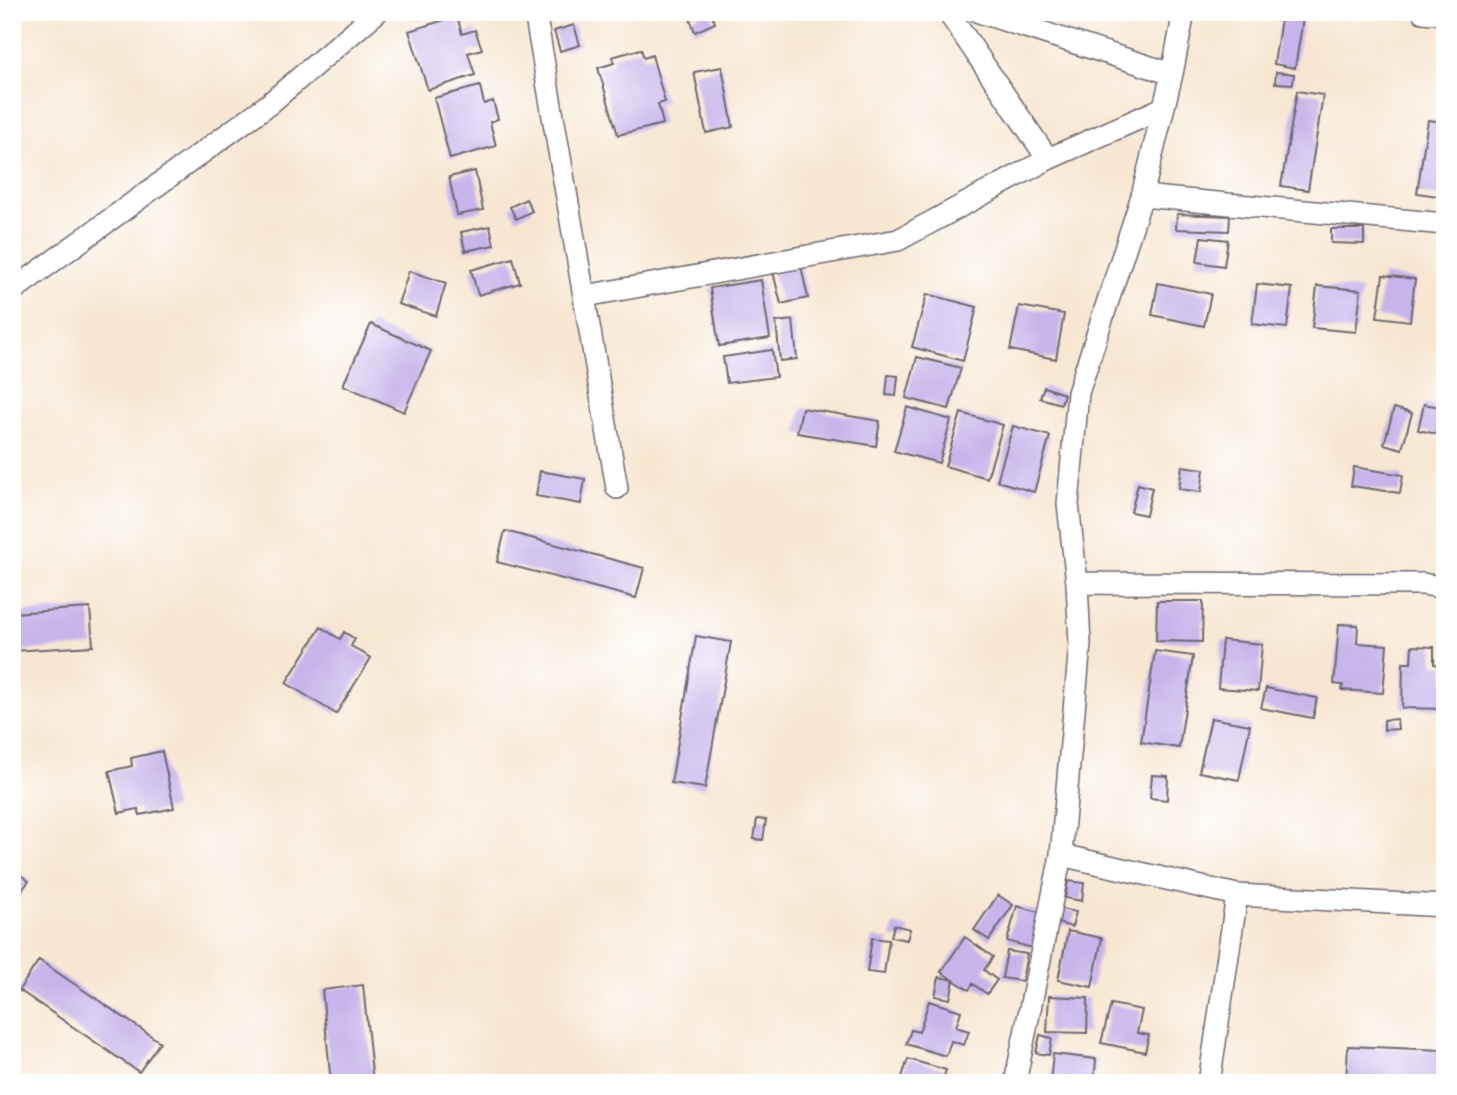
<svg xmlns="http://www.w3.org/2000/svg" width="1457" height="1095" viewBox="0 0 1457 1095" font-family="Caveat,sans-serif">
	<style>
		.building { fill: #c6b4ea }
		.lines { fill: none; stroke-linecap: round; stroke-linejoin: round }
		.minor-casing { stroke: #6d6770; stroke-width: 24 }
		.minor { stroke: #fff; stroke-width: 21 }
	</style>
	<rect width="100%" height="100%" fill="#fff"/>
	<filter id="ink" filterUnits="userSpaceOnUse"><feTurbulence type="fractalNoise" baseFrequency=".0143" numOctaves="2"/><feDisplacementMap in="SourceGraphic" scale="14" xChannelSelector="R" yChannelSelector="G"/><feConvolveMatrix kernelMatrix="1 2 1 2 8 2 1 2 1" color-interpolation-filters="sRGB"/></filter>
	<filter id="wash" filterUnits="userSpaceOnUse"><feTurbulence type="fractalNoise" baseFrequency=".00686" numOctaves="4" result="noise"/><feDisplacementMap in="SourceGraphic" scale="28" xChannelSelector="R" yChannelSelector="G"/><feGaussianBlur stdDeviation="1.57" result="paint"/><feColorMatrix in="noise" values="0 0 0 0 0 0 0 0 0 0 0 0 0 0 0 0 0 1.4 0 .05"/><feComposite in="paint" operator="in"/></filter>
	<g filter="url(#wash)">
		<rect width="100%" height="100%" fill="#f7e7d2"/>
		<g id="blocks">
			<path class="building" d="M416,12H433L419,19Z
				M572,12H595V13L573,18Z
				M706,12H711L715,23L695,32L690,19Z
				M1196,12H1219V16L1196,14Z
				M1282,12H1304L1295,68L1274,64Z
				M457,16L462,34L475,30L482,49L468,53L475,75L428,90L409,31Z
				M574,25L580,45L560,51L554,31Z
				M641,49L644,58L652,55L665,102L658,104L663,124L618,135L598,68L614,63L612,57Z
				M722,67L733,127L706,133L694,72Z
				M1276,72L1294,74L1293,84L1275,83Z
				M480,86L484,104L493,101L498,119L490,122L496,146L450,159L434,98Z
				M1297,91L1323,95L1308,190L1281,186Z
				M1428,120L1445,122V197L1417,193Z
				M475,171L483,210L457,215L449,177Z
				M526,199L532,211L516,219L510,207Z
				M1177,214L1230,216L1229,231L1176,229Z
				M490,226L494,245L465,251L461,232Z
				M1331,229H1364V244L1331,243Z
				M1201,237L1228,240L1224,266L1197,262Z
				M513,258L520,283L478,295L471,270Z
				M801,266L808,298L781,304L773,272Z
				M409,271L446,283L436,316L398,304Z
				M1383,275L1415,279L1410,321L1377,317Z
				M761,280L770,338L719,346L710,288Z
				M1158,283L1211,294L1204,326L1152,315Z
				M1257,284L1292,288L1287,328L1252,324Z
				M1317,286L1361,290L1356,332L1312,328Z
				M927,294L977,307L963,361L912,347Z
				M1019,306L1064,314L1056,359L1010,350Z
				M793,320L797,359L780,361L776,322Z
				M371,324L431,351L404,412L343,385Z
				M772,350L776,377L727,383L723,357Z
				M917,357L961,368L949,409L906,398Z
				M888,375L898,376L896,396L886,395Z
				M1044,387L1064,394L1061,404L1040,398Z
				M1424,404L1445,408L1442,435L1418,430Z
				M907,407L951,420L939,463L894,451Z
				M802,408L880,421L876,446L797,433Z
				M1394,408L1412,413L1402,449L1384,444Z
				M961,413L1003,425L987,478L945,466Z
				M1013,426L1050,436L1034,492L997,481Z
				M1182,466L1204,469L1201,492L1179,489Z
				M1354,467L1403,475L1400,493L1351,486Z
				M540,471L585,479L581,504L536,496Z
				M1138,484L1152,488L1146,515L1131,512Z
				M505,531L644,568L636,598L497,562Z
				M1157,601H1203L1202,642L1156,641Z
				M90,608L93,646L12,651V613Z
				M1339,624L1358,625L1357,643L1387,645L1383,693L1342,690L1343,685L1334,684Z
				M321,627L340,639L344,632L355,639L351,646L371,658L336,714L286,683Z
				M696,636L731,642L705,788L671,783Z
				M1222,640L1262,644L1258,691L1218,688Z
				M1412,646L1434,647V664L1445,665V709L1402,708L1403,663H1411Z
				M1155,651L1193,656L1179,748L1141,742Z
				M1266,688L1317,698L1313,718L1261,708Z
				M1211,718L1250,725L1239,780L1199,772Z
				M1397,719L1398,729L1384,730V720Z
				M162,751L174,808L140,815L138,809L119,813L109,771L132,766L131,758Z
				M1152,775L1168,776L1167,800L1150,798Z
				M757,819L766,820L763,840L754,839Z
				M12,869L29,881L12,903Z
				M1068,881L1084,883L1082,901L1065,898Z
				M998,895L1013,905L989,940L974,930Z
				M1017,906L1046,914L1036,949L1007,941Z
				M1061,909L1076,912L1072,927L1058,923Z
				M894,925L910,929L907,940L891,937Z
				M1068,931L1102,938L1092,987L1058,980Z
				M965,937L993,957L984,970L997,980L987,994L973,984L969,990L941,972Z
				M872,938L889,940L884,974L867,972Z
				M1007,951L1027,954L1022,981L1002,978Z
				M39,960L160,1042L139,1072L19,990Z
				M939,977L954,980L950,999L935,996Z
				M363,985L373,1083H331L322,990Z
				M1049,996L1088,998L1087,1033L1047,1032Z
				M929,1001L961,1011L956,1027L969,1031L964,1045L951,1041L946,1056L906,1044L911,1030L919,1032Z
				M1111,1004L1142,1010L1137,1033L1149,1035L1145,1052L1101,1043Z
				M1040,1035L1052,1038L1049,1055L1036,1053Z
				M1348,1046L1443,1050L1441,1083L1346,1082Z
				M1053,1054L1096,1059L1094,1083H1050Z
				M908,1059L946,1070L943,1079L952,1083H900Z"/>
		</g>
	</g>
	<g filter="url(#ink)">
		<use href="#blocks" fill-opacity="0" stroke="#6d6770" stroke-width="2"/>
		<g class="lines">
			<defs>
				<path id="minor" d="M535,12L617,488
					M948,12L1048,159
					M979,12L1172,74
					M1423,12L1445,14
					M1142,196L1445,224
					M12,291L269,104L377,12
					M585,296L898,240L1048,159L1163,108
					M1077,583L1423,584L1445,588
					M1061,855L1237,895L1445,906
					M1015,1083L1061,855L1080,644L1077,583L1068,504L1078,393L1142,196L1172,74L1184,12
					M1209,1083L1237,895"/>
			</defs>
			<use href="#minor" class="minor-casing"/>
			<use href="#minor" class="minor"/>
		</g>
	</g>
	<rect width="1457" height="1095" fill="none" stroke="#fff" stroke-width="42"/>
</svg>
